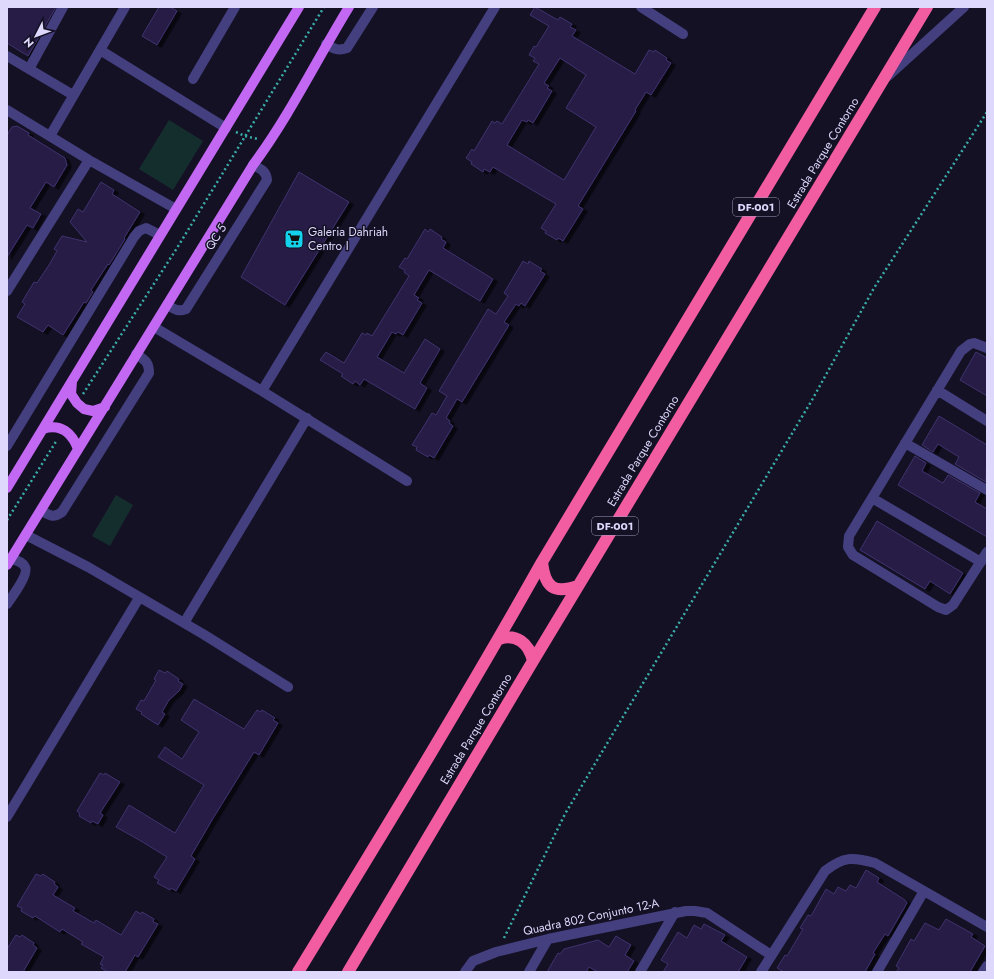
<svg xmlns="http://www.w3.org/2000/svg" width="994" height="979" viewBox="0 0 994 979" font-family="Jost,sans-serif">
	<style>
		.green { fill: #142e2e }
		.building { fill: #271e44; stroke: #3f326e; fill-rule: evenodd; filter: url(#shadow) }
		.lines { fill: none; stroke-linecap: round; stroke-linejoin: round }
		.path { stroke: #39aea9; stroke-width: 2.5; stroke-dasharray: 2 3; stroke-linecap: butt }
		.minor { stroke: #444080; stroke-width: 10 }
		.major { stroke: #c268f3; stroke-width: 10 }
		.highway { stroke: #f25da1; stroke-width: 12 }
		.labels { text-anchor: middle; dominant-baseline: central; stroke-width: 3; stroke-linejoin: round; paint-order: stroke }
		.shield { fill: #151125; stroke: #a19cbc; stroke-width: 1 }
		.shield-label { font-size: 11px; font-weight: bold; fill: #ddd8fc }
		.street-label { font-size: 12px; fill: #ddd8fc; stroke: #151125 }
		.poi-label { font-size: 12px; fill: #ddd8fc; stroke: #151125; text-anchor: start }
	</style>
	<defs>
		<filter id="shadow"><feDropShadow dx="4.5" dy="2.5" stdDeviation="0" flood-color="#0009"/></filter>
	</defs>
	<rect width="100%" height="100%" fill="#151125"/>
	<path class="green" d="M169,120L203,141L173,190L139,169Z
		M116,495L133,505L110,546L92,536Z"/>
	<path class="building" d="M7,7H56L28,56L7,43Z
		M159,7H170L177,11L157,45L142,36Z
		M535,7L558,20L560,17L572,24L570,27L576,30L572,36L635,74L649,50L654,52L655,50L667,58L666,60L671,63L651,95L646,92L635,110L636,111L578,206L583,209L563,241L558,238L557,240L545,233L546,231L541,228L556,204L493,167L490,172L484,169L483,172L471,164L472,162L466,158L472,149L474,151L492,121L495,123L497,121L502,124L539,64L533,61L535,58L529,55L534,46L536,47L549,26L530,15ZM560,58L586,75L566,108L596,127L564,180L507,145L522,120L527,122L528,120L533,123L552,91L547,88L549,86L544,83Z
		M17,126L29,133L28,135L65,158L67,165L54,187L46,182L30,208L41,214L33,228L27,225L7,257V135L12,127Z
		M299,172L349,202L285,305L241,277Z
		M101,182L114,190L112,194L140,212L124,238L125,239L109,265L108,264L91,290L93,292L86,303L84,302L63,335L48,325L43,332L17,317L25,304L22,302L34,282L37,283L49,265L57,251L54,249L62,236L87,242L70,222L78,209L83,212Z
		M425,229L428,232L430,229L442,237L441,239L446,242L443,248L493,279L480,301L429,270L414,295L419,298L417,300L422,303L403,335L398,332L396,334L392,332L377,357L404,373L425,339L440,349L420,383L427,388L415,409L364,379L360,385L355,381L353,384L341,376L343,374L320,360L326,352L344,363L362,333L366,335L367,333L372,336L409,276L404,272L405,270L399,267L405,258L407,259Z
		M523,261L528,264L529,261L542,269L540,271L545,274L525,306L521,303L519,306L516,304L504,322L509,325L462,402L457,399L446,418L450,421L449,423L453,426L434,458L429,455L428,457L416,450L417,447L412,445L432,413L436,415L447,396L439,391L488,309L496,314L508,296L504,293Z
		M976,352L987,358V396L960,380Z
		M939,416L987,445L986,482L955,464L959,457L938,444L933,452L922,445Z
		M915,456L926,463L922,471L943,483L948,475L980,493L975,502L987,509V537L898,485Z
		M877,521L963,573L950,594L930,581L925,589L860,550Z
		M159,670L165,673L167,671L179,679L178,681L183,684L179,691L169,700L162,712L165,714L158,725L141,714L142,712L136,709L141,700L144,701L156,680L154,679Z
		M194,699L244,729L257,710L261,712L262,710L275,718L273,720L278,723L259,755L254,752L212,820L191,856L195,859L176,891L171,888L170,890L157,883L159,880L154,877L167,857L141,841L116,827L129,805L175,833L204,785L158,757L165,747L182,759L199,732L181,720Z
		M100,773L104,775L105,773L120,782L100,813L103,815L98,824L92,821L91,823L79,816L80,814L77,811Z
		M866,870L879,878L877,882L905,900L907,903L888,936L885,934L873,953L875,954L865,972H784L777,968L785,955L787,956L803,929L800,928L808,915L811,916L826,889L834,894L838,887L846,891L850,885L856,888Z
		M36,874L41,876L43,874L55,882L54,884L58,887L53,895L75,908L73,911L94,923L96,920L121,935L136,911L141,914L142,912L154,919L153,922L158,924L138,957L135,955L125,972H108L101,968L103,965L100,964L104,957L81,944L83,942L62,929L60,932L35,916L33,918L21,911L22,908L17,906Z
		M946,919L973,934L971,937L985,946L970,972H896L899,968L896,966L911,939L914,941L925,923L939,930Z
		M704,924L725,935L721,941L747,957L738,972H663L668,964L661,960L678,932L687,938L694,925L701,929Z
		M16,935L20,937L22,935L34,943L33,945L37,948L23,972H7V949Z
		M616,936L631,945L625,955L634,961L627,972H598L589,967L586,972H547L558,953L560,954L564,949L598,940L609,947Z"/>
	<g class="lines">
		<path class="path" d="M236,132L245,136L258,139
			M83,394L177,248L324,7
			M7,520L57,440
			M504,938L565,814L812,400L874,288L987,112"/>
		<path class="minor" d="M641,7L683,34
			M326,44C334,49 338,51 347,48L373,7
			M100,50L226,128
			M7,56L73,95
			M29,69L63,7
			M888,76L964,7
			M193,79L235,7
			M7,110L89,160L176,209
			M50,136L125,7
			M7,291L89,160
			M167,305C174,309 178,312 186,309L267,180C266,171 261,169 253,165
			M154,327L262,391L407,481
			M987,348L974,343L970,344L961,351L849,536L848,547L853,555L938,607L946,610L953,605L987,552
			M937,390L987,421
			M262,391L495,7
			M905,443L987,490
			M7,446L134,237L139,231L146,228L160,235
			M872,498L981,562
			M42,511C51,516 53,518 62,512L149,373C149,362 145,360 136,354
			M26,535L88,567L203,634L288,687
			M7,604C12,597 29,574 25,567C23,562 16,560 11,559
			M184,623L307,418
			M7,817L139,598
			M465,972L473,961L496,952L548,939L686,911H695L707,913L771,955
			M529,972L548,939
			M640,972L675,912
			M761,972L825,871C844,856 853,857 875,863L987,927
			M877,972L924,891
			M983,972L987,966"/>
		<path class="major" d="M72,381L71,394L77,403L84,409L93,411L105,407
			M43,429C61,423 72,433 78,449
			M7,488L299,7
			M7,565C90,432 171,298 253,165C290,115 317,59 349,7"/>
		<path class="highway" d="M542,562C545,588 554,594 578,586
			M499,639C516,633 529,643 533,661
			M298,972C381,836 464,701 542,562L875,7
			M348,972L533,661L927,7"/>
	</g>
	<defs>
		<symbol id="supermarket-square" viewBox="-11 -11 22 22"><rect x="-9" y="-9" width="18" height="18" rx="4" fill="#14d2ec" stroke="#151125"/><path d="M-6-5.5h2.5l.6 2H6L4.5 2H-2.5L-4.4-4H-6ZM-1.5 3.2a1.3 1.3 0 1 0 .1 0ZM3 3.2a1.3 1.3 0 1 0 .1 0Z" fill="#111"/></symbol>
	</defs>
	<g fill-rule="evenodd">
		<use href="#supermarket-square" x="283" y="228" width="22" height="22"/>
	</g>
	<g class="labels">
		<g class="shield">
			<rect x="733" y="198" width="46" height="18" rx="3"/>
			<rect x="592" y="517" width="46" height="18" rx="3"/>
		</g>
		<g class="shield-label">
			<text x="756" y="207">DF-001</text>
			<text x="615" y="526">DF-001</text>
		</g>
		<g class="street-label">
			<text transform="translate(823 153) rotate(-59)">Estrada Parque Contorno</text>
			<text transform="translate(216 237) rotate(-58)">QC 5</text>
			<text transform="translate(643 451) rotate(-59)">Estrada Parque Contorno</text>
			<text transform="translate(476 729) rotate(-59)">Estrada Parque Contorno</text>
			<text transform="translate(591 917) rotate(-12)">Quadra 802 Conjunto 12-A</text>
		</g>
		<g class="poi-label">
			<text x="308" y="232">Galeria Dahriah<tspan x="308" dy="14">Centro I</tspan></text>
		</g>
	</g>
	<rect width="994" height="979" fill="none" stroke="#ddd8fc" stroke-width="16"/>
	<g transform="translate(36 36) rotate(228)" stroke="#151125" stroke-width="3" paint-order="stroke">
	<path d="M0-3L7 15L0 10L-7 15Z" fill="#ddd8fc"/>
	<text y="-6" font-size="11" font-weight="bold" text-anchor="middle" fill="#ddd8fc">N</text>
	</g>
</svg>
